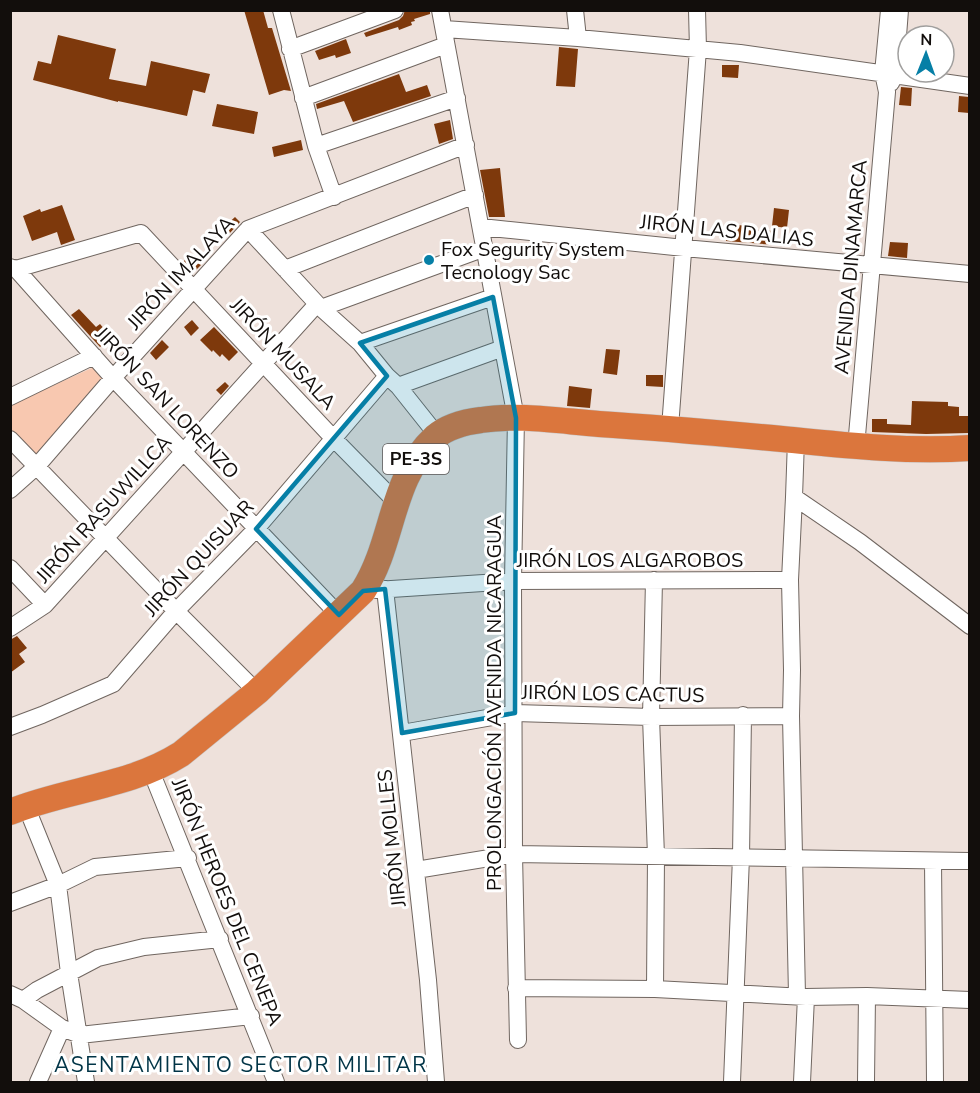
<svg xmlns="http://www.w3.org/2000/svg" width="980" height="1093" viewBox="0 0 980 1093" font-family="'Nunito Sans',sans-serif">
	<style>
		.green { fill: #f8c8b0 }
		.building { fill: #7e390c }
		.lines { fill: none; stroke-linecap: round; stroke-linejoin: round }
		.minor-casing { stroke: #706660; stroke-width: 18 }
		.highway-casing { stroke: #c6c5c5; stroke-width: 27 }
		.minor { stroke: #fff; stroke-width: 16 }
		.highway { stroke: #db763d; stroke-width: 26 }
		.marked { fill: #067fa6; fill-opacity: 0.2; stroke: #067fa6; stroke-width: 4.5; stroke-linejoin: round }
		.poi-dot { fill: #067fa6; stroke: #fff; stroke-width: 2 }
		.labels { text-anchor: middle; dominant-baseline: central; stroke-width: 6; stroke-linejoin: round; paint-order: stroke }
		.shield { fill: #fff; stroke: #595655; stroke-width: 1.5 }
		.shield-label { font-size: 18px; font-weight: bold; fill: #120e0c }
		.street-label { font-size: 20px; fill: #120e0c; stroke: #fff }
		.poi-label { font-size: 20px; fill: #120e0c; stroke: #fff; text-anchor: start }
		.neighbourhood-label { font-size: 21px; letter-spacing: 1.5px; fill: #003446; stroke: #fff }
	</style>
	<rect width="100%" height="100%" fill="#eee1db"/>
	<path class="green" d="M94,367L105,377L39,455L32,456L11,432L10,405Z"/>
	<path class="building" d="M244,10H263L268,28H272L291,91L284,90L269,95Z
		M405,10H430V14L414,19L415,21L411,22L412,25L399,30L398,27L366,37L364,33L399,20L403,16Z
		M58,35L116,49L109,79L146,86L151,61L210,74L205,93L193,90L187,116L118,101V102L33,80L38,61L51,64Z
		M346,39L351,53L336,58L335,55L319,60L315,51Z
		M559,47L578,49L575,87L556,86Z
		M722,65H739L738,78L722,77Z
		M399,74L406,92L427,85L431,96L353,122L344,101L317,109L316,104Z
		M901,87L912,88L911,106L899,105Z
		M959,96L969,97V113L958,112Z
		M217,104L258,112L254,134L212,126Z
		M450,120L453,139L439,144L434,124Z
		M301,140L303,150L274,157L272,147Z
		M500,168L505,217H489L480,170Z
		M62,205L75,240L61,245L57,232L32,241L23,216L40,209L41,212Z
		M774,208L789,210L787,228L772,226Z
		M235,217L240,222L229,234L223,228Z
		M727,224L748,226V229L776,231L775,245L726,241Z
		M890,242L908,243L907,258L888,256Z
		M191,254L201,265L193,273L183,262Z
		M79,309L96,327L100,324L112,338L100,347L71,315Z
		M192,320L199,328L191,336L184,327Z
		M214,327L238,352L229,361L222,354L220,357L213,350L212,352L200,340Z
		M162,340L169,347L156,360L150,353Z
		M606,349L620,350L617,375L603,373Z
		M646,375H663V387L646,386Z
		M225,382L229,386L221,395L216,390Z
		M569,386L592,389L590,408L567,406Z
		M912,401L948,402V406L959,407V416H969V433L926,434L872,432V419H887V424L911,425Z
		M17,636L27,648L19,654L25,662L10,673V640Z"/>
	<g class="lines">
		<defs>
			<path id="minor" d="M281,10L316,146L334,197
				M440,10L516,418L513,581L514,854L518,1040
				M575,10L578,38
				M444,29L578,38L740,53L970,86
				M290,49L395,10
				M891,83L895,75L900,10
				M303,98L446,45
				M316,146L457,98
				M481,227L684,248L970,274
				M248,229L321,308L360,343L387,376L398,386L437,435
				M10,267L16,269L141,233L334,439L396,502
				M16,269L113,378L339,615
				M285,269L475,195
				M321,308L485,248
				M360,343L493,297
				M398,386L503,348
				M10,397L94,356
				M670,428L698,49L697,10
				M10,439L176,611L257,692
				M796,440L794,497L860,542L970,626
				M856,447L887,92L883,73L889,10
				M10,490L37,466L113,378L248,229L466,145
				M794,497L790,580L792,670L791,716L797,995
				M10,568L45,605
				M654,580L651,717L656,856L655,989
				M385,589L428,980L436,1082
				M376,590L513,581L790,580
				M10,628L45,605L317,304
				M10,727L42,715L113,684L176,611L256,529L387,376
				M402,733L515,713L651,717L791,716
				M151,771L276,1082
				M26,806L58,885L69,973L86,1082
				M933,861L935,1082
				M416,870L514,854L970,861
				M10,903L58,885L95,867L188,858
				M516,988L655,989L806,997L867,996L970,1000
				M10,994L23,1000L62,1028L80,1035L251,1016
				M23,1000L37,990L98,958L144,947L220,939
				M38,1082L62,1028
				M732,1082L741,857L743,715
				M802,1082L806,997
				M866,1082L867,996"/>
			<path id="highway" d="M10,812C66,789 129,787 181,754L257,692L363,591C395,541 389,480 435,437C448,426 465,422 481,420C519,414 560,421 599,424C664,428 728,434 793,440C851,446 911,452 970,448"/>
		</defs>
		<use href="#minor" class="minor-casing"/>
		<use href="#highway" class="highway-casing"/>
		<use href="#minor" class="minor"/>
		<use href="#highway" class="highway"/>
	</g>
	<path class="marked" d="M493,297L516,418L515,713L402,733L385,589L363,591L339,615L256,529L387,376L360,343Z"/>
	<circle class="poi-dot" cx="429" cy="260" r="6"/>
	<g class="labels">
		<rect class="shield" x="383" y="444" width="66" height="30" rx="4.5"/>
		<g class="shield-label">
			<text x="416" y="459">PE-3S</text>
		</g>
		<g class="street-label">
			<text transform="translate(727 231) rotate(6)">JIRÓN LAS DALIAS</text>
			<text transform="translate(851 267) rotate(-85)">AVENIDA DINAMARCA</text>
			<text transform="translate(181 273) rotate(-47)">JIRÓN IMALAYA</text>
			<text transform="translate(283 354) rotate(47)">JIRÓN MUSALA</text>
			<text transform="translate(167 403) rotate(47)">JIRÓN SAN LORENZO</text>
			<text transform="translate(104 509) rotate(-48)">JIRÓN RASUWILLCA</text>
			<text transform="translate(199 558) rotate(-47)">JIRÓN QUISUAR</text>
			<text x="630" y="560">JIRÓN LOS ALGAROBOS</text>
			<text transform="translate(613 694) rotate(1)">JIRÓN LOS CACTUS</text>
			<text transform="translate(494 703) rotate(-90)">PROLONGACIÓN AVENIDA NICARAGUA</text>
			<text transform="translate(392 838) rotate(-96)">JIRÓN MOLLES</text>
			<text transform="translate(227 902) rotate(68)">JIRÓN HEROES DEL CENEPA</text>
		</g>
		<g class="poi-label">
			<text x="441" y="249">Fox Segurity System<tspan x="441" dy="23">Tecnology Sac</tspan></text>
		</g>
		<g class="neighbourhood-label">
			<text x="241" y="1065">ASENTAMIENTO SECTOR MILITAR</text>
		</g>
	</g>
	<rect width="980" height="1093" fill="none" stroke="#120e0c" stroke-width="24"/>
	<g transform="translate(926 54) rotate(1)"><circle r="28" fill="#ffffff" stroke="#a09f9e" stroke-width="1.5"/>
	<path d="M0-4.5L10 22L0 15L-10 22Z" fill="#067fa6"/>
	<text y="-9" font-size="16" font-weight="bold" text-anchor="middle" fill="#120e0c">N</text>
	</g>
</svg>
